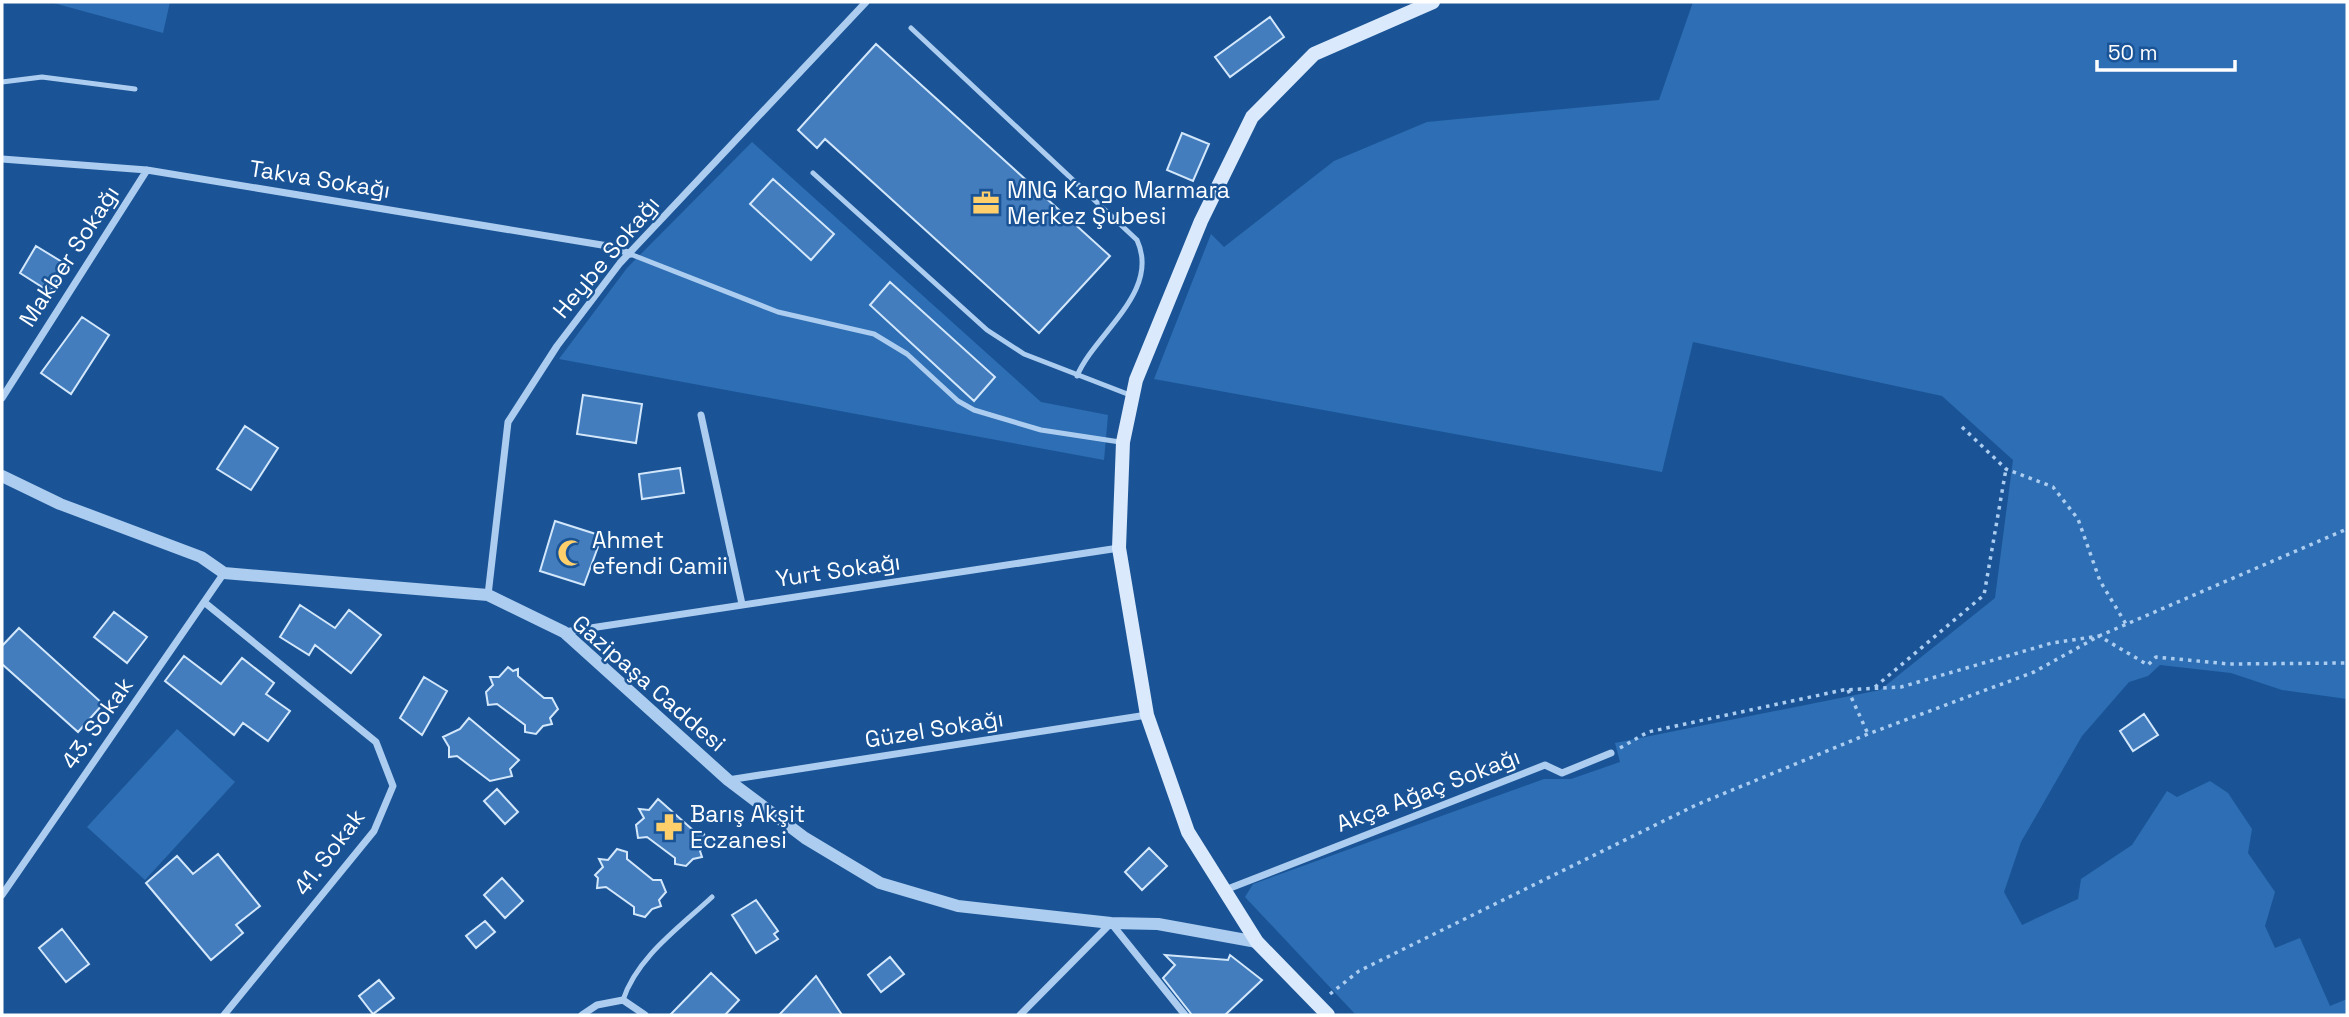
<svg xmlns="http://www.w3.org/2000/svg" width="2349" height="1017" viewBox="0 0 2349 1017" font-family="'Space Grotesk',sans-serif">
	<style>
		.green { fill: #2d6eb4 }
		.building { fill: #437dbd; stroke: #d3e7fb; stroke-width: 2 }
		.lines { fill: none; stroke-linecap: round; stroke-linejoin: round }
		.path { stroke: #accdf0; stroke-width: 3.5; stroke-dasharray: 3.5 5; stroke-linecap: butt }
		.service { stroke: #accdf0; stroke-width: 5 }
		.minor { stroke: #accdf0; stroke-width: 7 }
		.tertiary { stroke: #accdf0; stroke-width: 12 }
		.secondary { stroke: #dae9fb; stroke-width: 14 }
		.labels { text-anchor: middle; dominant-baseline: central; stroke-width: 5; stroke-linejoin: round; paint-order: stroke }
		.street-label { font-size: 23px; fill: #fff; stroke: #1a5496 }
		.poi-label { font-size: 23px; fill: #fff; stroke: #1a5496; text-anchor: start }
	</style>
	<rect width="100%" height="100%" fill="#1a5496"/>
	<path class="green" d="M50,2H170L163,33Z
		M1693,2H2347V699L2282,690L2231,673L2160,665L2148,676L2129,682L2082,736L2021,842L2004,892L2022,925L2078,899L2081,879L2132,845L2167,791L2177,797L2210,781L2228,793L2252,829L2248,853L2275,892L2265,926L2275,948L2300,938L2330,1006L2347,999V1015H1356L1245,897L1253,884L1544,779H1571L1620,762L1615,743L1880,690L1995,598L2013,460L1942,396L1693,342L1662,472L1154,379L1211,234L1224,247L1334,161L1427,122L1659,100Z
		M752,142L1041,402L1108,415L1104,460L559,359L627,268Z
		M177,729L235,782L145,880L87,827Z"/>
	<path class="building" d="M1270,17L1284,37L1230,77L1215,57Z
		M876,44L1110,256L1039,333L825,139L817,148L798,130Z
		M1182,133L1209,144L1193,181L1167,170Z
		M773,179L834,234L811,260L750,204Z
		M36,246L67,265L50,292L20,273Z
		M890,282L995,377L974,401L870,305Z
		M82,317L109,335L71,394L41,373Z
		M583,395L642,404L636,443L577,434Z
		M245,426L278,448L251,490L217,469Z
		M680,468L684,493L642,499L639,474Z
		M555,521L602,536L584,585L540,571Z
		M300,605L335,628L349,610L381,635L351,673L315,645L309,655L280,637Z
		M114,612L147,637L127,663L94,637Z
		M19,628L103,704L78,732L2,664V646Z
		M184,656L221,684L242,658L274,683L266,694L290,711L268,741L243,723L234,735L165,681Z
		M508,667L513,671L518,669V676L544,698H552L558,709L550,718L552,724L543,726L536,734L525,732V725L497,704L488,705L486,692L493,685L490,677H499Z
		M424,677L447,691L422,735L400,718Z
		M2144,714L2158,735L2133,751L2120,731Z
		M469,718L519,760L510,769L512,776L490,781L457,756L449,757V747L443,737L460,729Z
		M497,789L518,812L505,824L484,801Z
		M658,799L694,831H702L708,841L700,851L702,857L693,859L686,866L675,864V858L647,837L638,838L636,825L644,818L639,809L649,810Z
		M1149,848L1167,866L1142,890L1125,872Z
		M617,849L627,852V859L653,880H661L666,892L659,900L661,906L652,909L645,917L634,914V907L606,887L597,888L598,878L595,875L603,867L599,859L608,860Z
		M218,854L260,906L236,925L243,933L211,960L146,883L177,856L193,874Z
		M502,878L523,901L505,918L484,895Z
		M756,900L778,931L774,934L778,939L756,953L732,915Z
		M485,921L495,932L476,948L466,936Z
		M62,929L89,964L66,982L39,948Z
		M1165,955L1228,960L1230,955L1262,980L1225,1015H1192L1163,978L1175,965Z
		M890,957L904,974L881,992L868,975Z
		M711,973L739,1000L725,1015H670Z
		M816,976L842,1015H779Z
		M379,980L394,998L373,1014L359,996Z"/>
	<g class="lines">
		<path class="path" d="M1962,427L2006,469L2053,487L2078,519L2100,581L2126,624
			M1875,687L1984,595L2006,469
			M1848,690L1868,734
			M1620,748L1648,732L1843,690L1901,687L2052,643L2099,636L2148,665L2156,657L2229,664L2347,663
			M1330,994L1359,971L1696,805L1868,734L2034,672L2099,636L2347,529"/>
		<path class="service" d="M911,28L1137,240C1161,292 1095,333 1077,376
			M2,82L42,77L135,89
			M813,173L987,330L1024,354L1130,395
			M630,254L778,312L874,334L907,354L958,401L974,410L1041,430L1120,442
			M623,1000C637,957 680,927 712,897"/>
		<path class="minor" d="M2,159L147,170L614,247L630,254
			M2,398L147,170
			M701,415L742,604
			M488,595L508,422L557,346L620,263L866,2
			M204,602L376,742L393,786L374,831L224,1015
			M564,632L1119,548
			M728,780L1147,715
			M1225,890L1545,765L1562,773L1611,753
			M2,895L224,573
			M582,1015L597,1005L623,1000L645,1015
			M1020,1015L1111,923L1185,1015"/>
		<path class="tertiary" d="M2,476L60,504L201,557L224,573L488,595L564,632L728,780L805,838L880,883L958,906L1111,923L1158,924L1257,942"/>
		<path class="secondary" d="M1328,1015L1257,942L1188,832L1147,715L1119,548L1123,442L1136,380L1201,221L1252,117L1314,54L1433,2"/>
	</g>
	<defs>
		<symbol id="office-bare" viewBox="-9 -9 18 18"><path d="M-6-3h4V-5.5h4V-3h4V5H-6ZM-1-4.5V-3h2v-1.5ZM-6 0V1H6V0Z" fill="#ffcf6b" stroke="#1a5496" stroke-width="2.5" paint-order="stroke"/></symbol>
		<symbol id="mosque-bare" viewBox="-9 -9 18 18"><path d="M3.5-4.9A6 6 0 1 0 3.5 4.9A5 5 0 1 1 3.5-4.9Z" fill="#ffcf6b" stroke="#1a5496" stroke-width="2.5" paint-order="stroke"/></symbol>
		<symbol id="pharmacy-bare" viewBox="-9 -9 18 18"><path d="M-2-6h4v4h4v4h-4v4h-4v-4h-4v-4h4Z" fill="#ffcf6b" stroke="#1a5496" stroke-width="2.5" paint-order="stroke"/></symbol>
	</defs>
	<g fill-rule="evenodd">
		<use href="#office-bare" x="967" y="184" width="38" height="38"/>
		<use href="#mosque-bare" x="552" y="534" width="38" height="38"/>
		<use href="#pharmacy-bare" x="650" y="808" width="38" height="38"/>
	</g>
	<g class="labels">
		<g class="street-label">
			<text transform="translate(320 179) rotate(9)">Takva Sokağı</text>
			<text transform="translate(69 256) rotate(-57)">Makber Sokağı</text>
			<text transform="translate(606 257) rotate(-50)">Heybe Sokağı</text>
			<text transform="translate(838 570) rotate(-8)">Yurt Sokağı</text>
			<text transform="translate(649 683) rotate(41)">Gazipaşa Caddesi</text>
			<text transform="translate(97 723) rotate(-55)">43. Sokak</text>
			<text transform="translate(934 729) rotate(-9)">Güzel Sokağı</text>
			<text transform="translate(1428 790) rotate(-21)">Akça Ağaç Sokağı</text>
			<text transform="translate(329 852) rotate(-53)">41. Sokak</text>
		</g>
		<g class="poi-label">
			<text x="1007" y="190">MNG Kargo Marmara<tspan x="1007" dy="26">Merkez Şubesi</tspan></text>
			<text x="592" y="540">Ahmet<tspan x="592" dy="26">efendi Camii</tspan></text>
			<text x="690" y="814">Barış Akşit<tspan x="690" dy="26">Eczanesi</tspan></text>
		</g>
	</g>
	<rect width="2349" height="1017" fill="none" stroke="#ffffff" stroke-width="7"/>
	<path d="M2097 60v10h138v-10" fill="none" stroke="#ffffff" stroke-width="3.5"/>
	<text x="2108" y="60" font-size="21" fill="#ffffff" stroke="#1a5496" stroke-width="5" paint-order="stroke">50 m</text>
</svg>
